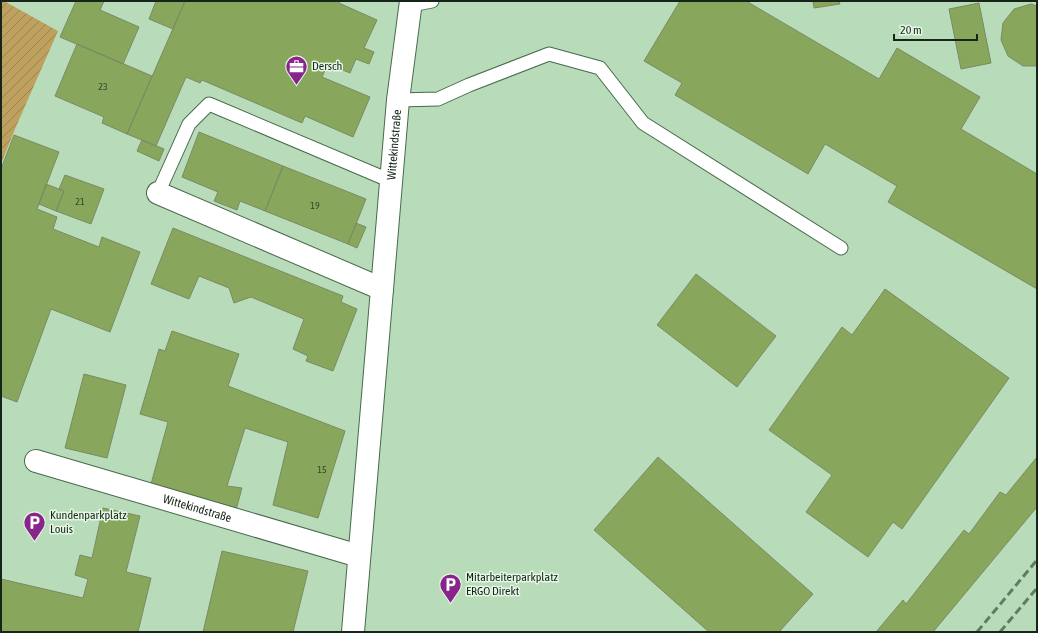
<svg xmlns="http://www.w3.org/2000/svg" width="1038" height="633" viewBox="0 0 1038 633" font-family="'Asap Condensed',sans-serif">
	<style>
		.garden { fill: url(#garden-furrows) }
		.building { fill: #88a65c; stroke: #7a8b64 }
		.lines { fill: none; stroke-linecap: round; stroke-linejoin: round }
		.service-casing { stroke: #48694b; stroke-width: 15 }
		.minor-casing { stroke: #48694b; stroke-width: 24 }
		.service { stroke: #fff; stroke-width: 13 }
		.minor { stroke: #fff; stroke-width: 22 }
		.rail { stroke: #627b64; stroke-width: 3; stroke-dasharray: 8 4; stroke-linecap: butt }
		.labels { text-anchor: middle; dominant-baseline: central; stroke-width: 3; stroke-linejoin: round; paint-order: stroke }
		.number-label { font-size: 10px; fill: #33452a }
		.poi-label { font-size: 12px; fill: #172519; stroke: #e5f8e6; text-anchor: start }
		.street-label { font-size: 12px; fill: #172519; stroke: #e5f8e6 }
	</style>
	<defs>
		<pattern id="garden-furrows" width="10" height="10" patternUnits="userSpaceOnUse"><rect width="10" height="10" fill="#bea15f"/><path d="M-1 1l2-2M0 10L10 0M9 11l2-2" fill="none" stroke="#99834e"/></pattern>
	</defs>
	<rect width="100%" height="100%" fill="#b8dcba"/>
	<path class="garden" d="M1,1H4L58,31L15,129L1,164Z"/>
	<path class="building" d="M76,1H104L100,10L139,27L123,64L60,37Z
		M156,1H185L173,29L149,19Z
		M185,1H339V3L377,20L364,48L374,52L369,64L356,59L350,73L328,64L322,77L370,97L353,137L305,116L302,123L202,80L200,83L186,77L156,146L127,134Z
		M680,1H746L879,79L897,48L980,97L961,129L1037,174V289L888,202L897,186L825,144L808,174L675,95L682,83L644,61Z
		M813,1H839L840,4L814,8Z
		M979,3L991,63L961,69L949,9Z
		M1031,4L1037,6V66H1023L1008,56L1001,40L1003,23L1014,9Z
		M77,44L152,76L127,134L102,123L104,117L55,96Z
		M199,132L283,166L265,211L240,201L237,210L214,201L218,192L182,177Z
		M14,135L59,152L37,209L57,217L53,229L99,247L102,237L140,252L110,332L51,309L17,402L1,396V169Z
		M142,140L164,149L159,161L137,151Z
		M283,166L366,199L348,244L265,211Z
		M65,175L104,189L91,224L56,211L64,191L59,189Z
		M46,184L64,191L56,211L39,204Z
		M356,223L366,227L357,248L348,244Z
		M173,228L343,296L341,302L357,309L333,371L306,361L308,356L293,349L304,319L251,297L234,303L229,288L199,276L189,299L151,284Z
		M696,274L776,336L737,387L657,325Z
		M885,289L1009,378L902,529L893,522L868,557L806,512L832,475L769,430L842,327L852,335Z
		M172,331L239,354L228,386L345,431L318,518L273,505L288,442L245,428L227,486L242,488L236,510L151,484L168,422L140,414L159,349L165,351Z
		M84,374L126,385L107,458L65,448Z
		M658,457L813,594L779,632H709L594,530Z
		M1037,457V507L933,632H876L903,600L906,604L964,530L969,534L1000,492L1006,495Z
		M103,508L140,516L126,572L151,578L138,632H1V579L83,598L88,579L75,575L80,555L92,558Z
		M222,551L308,571L293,632H203Z"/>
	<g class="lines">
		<defs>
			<path id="service" d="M411,5L432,1
				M398,100L438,99L469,85L549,54L600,68L643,123L841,248
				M158,193L189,124L209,104L391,181"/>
			<g id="minor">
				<path d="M158,193L382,289"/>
				<path id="s1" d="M36,461L359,556"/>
				<path id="s2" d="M353,632L398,100L411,1"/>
			</g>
		</defs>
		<use href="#service" class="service-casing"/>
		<use href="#minor" class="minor-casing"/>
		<use href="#service" class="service"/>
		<use href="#minor" class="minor"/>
		<path class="rail" d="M977,632L1037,560
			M1000,632L1037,588"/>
	</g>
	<defs>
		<symbol id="office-pin" viewBox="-11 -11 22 30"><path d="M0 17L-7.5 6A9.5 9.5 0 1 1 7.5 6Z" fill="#89248c" stroke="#e5f8e6"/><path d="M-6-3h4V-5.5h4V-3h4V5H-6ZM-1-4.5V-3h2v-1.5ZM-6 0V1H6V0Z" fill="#fff"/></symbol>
		<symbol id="parking-pin" viewBox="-11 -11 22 30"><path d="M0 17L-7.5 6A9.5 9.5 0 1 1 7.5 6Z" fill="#89248c" stroke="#e5f8e6"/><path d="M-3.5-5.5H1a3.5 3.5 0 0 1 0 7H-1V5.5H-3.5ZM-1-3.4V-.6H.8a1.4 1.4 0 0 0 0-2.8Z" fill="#fff"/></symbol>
	</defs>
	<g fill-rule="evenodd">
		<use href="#office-pin" x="284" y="54" width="25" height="34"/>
		<use href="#parking-pin" x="22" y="510" width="25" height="34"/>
		<use href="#parking-pin" x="438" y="572" width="25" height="34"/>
	</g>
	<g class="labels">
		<g class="number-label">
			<text x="103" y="86">23</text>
			<text x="80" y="201">21</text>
			<text x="315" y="205">19</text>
			<text x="322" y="469">15</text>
		</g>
		<g class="poi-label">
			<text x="312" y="66">Dersch</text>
			<text x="50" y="515">Kundenparkplatz<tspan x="50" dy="14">Louis</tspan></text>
			<text x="466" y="577">Mitarbeiterparkplatz<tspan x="466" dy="14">ERGO Direkt</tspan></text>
		</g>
		<g class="street-label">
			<text stroke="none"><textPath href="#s2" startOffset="489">Wittekindstraße</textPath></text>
			<text stroke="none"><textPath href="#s1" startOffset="168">Wittekindstraße</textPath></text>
		</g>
	</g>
	<rect width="1038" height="633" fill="none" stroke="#172519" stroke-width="4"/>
	<path d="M894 34v6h83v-6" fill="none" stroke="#172519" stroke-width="2"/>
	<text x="900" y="34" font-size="12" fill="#172519" stroke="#e5f8e6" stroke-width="3" paint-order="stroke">20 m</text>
</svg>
